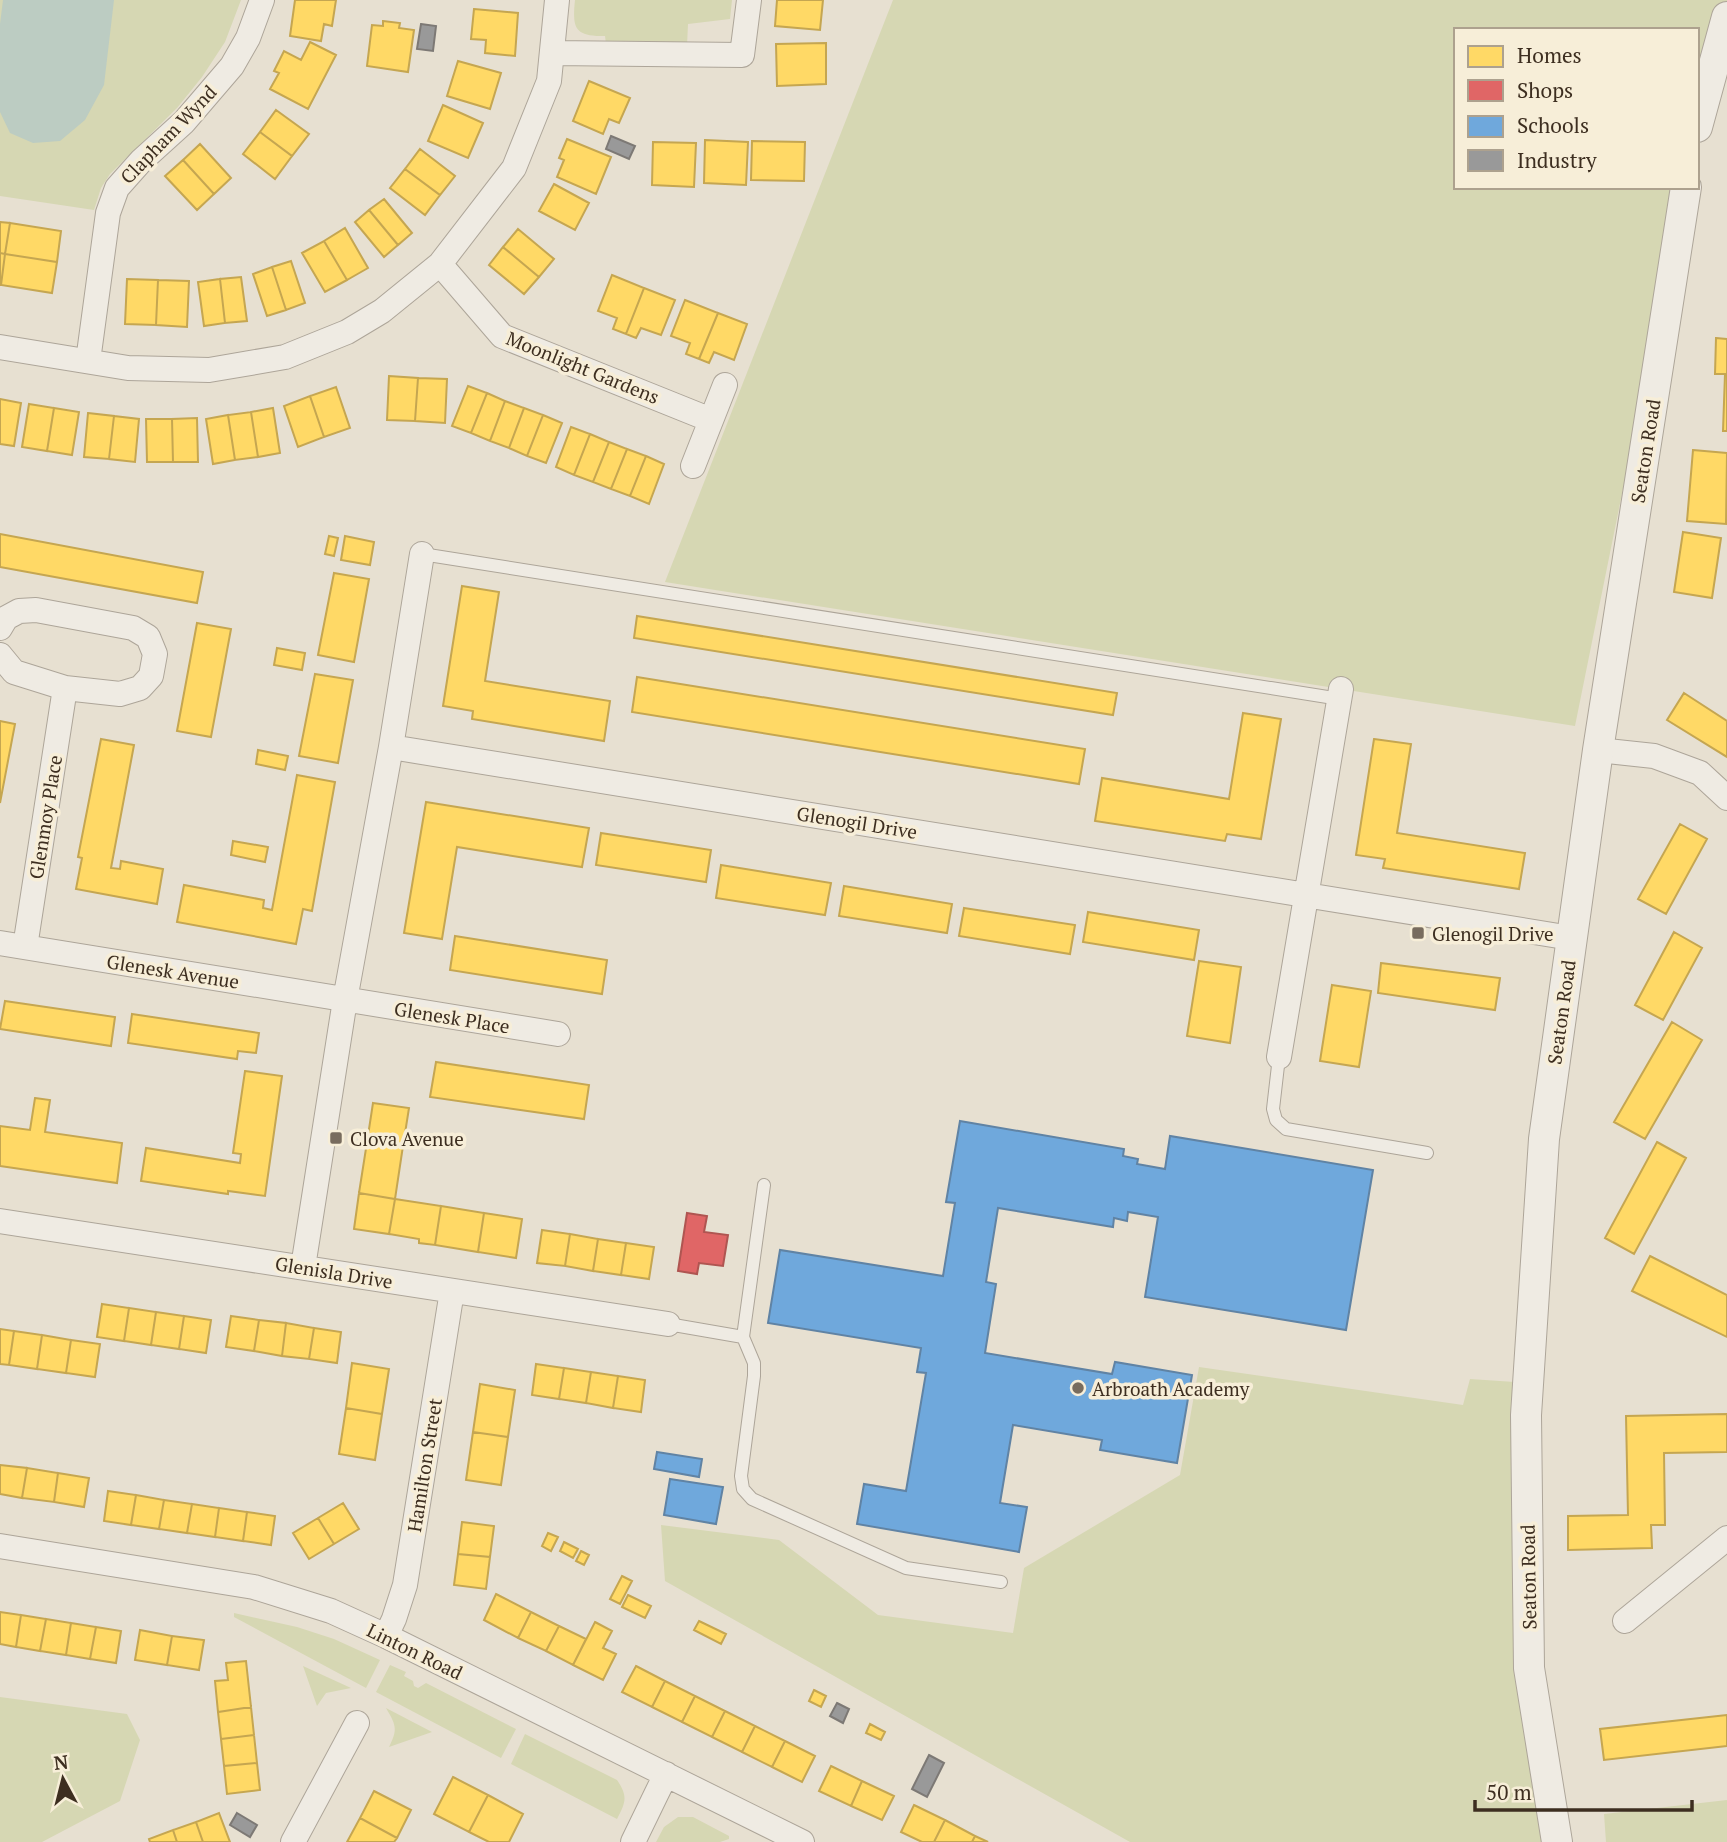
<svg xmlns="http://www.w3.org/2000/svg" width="1727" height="1842" viewBox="0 0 1727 1842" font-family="'PT Serif',serif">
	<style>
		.green { fill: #d6d7b3 }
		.water { fill: #bcccc2 }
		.homes { fill: #ffd966; stroke: #c5a651; stroke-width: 2 }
		.shops { fill: #e06666; stroke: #af5551; stroke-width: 2 }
		.schools { fill: #6fa8dc; stroke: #6083a4; stroke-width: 2 }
		.industry { fill: #999; stroke: #7d7975; stroke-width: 2 }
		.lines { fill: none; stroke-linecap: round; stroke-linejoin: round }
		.service-casing { stroke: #ada599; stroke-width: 14 }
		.minor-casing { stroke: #ada599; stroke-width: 26 }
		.tertiary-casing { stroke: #ada599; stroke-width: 32 }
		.service { stroke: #efebe3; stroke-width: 12 }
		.minor { stroke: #efebe3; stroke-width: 24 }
		.tertiary { stroke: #efebe3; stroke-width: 30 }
		.poi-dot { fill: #786c5e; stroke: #f7eed8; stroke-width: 2.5 }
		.labels { text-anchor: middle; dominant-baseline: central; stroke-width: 7; stroke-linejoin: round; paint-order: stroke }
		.street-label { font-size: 19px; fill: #3d2e20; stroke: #f7eed8 }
		.poi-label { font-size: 19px; fill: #3d2e20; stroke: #f7eed8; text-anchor: start }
	</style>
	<rect width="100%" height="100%" fill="#e7e0d1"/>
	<path class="green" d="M0,0H241L225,42L202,77L177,108L110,174L101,188L94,210L0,196Z
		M575,0H732L730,19L688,24L687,46L606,44L605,36C575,36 572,29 575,0Z
		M893,0H1727V17L1697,127V30H1456V187H1684L1575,726L665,582Z
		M1199,1367L1463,1405L1470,1379L1528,1383L1529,1668L1557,1842H1130L665,1581L661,1525L779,1540L878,1615L1013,1633L1024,1568L1180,1475Z
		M234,1613L297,1627L334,1639L380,1660L366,1688L234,1617Z
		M390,1665L406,1672L404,1676L413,1681L414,1686L418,1688L426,1683L516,1729L501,1758L376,1692Z
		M303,1666L351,1688L326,1693L317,1706Z
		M0,1697L127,1714L140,1740L120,1801L42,1842H0Z
		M386,1708L432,1732L389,1747C398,1729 396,1725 386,1708Z
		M525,1734L617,1780C628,1796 626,1802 617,1819L511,1764Z
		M1727,1800V1842H1606L1604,1814Z
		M678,1817H693L729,1836V1839L720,1842H656L664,1827Z"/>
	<path class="water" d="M3,0H114L104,85L85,120L60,141L33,143L10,133L0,112V24Z"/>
	<path class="homes" d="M295,0H336L332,26L324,24L321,41L290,36Z
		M777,0H823L820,30L775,26Z
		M474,9L518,13L515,56L485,53L486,40L471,39Z
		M383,21L400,23L399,28L414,30L408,72L367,66L372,25L383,26Z
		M310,42L336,55L308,109L270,89L279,73L274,71L284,51L301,60Z
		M826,43V84L777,86L776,44Z
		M458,61L501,73L490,109L447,96Z
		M589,81L630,98L619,123L609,119L603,134L573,121Z
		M443,105L483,123L468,158L428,141Z
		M276,110L309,134L292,156L260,132Z
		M260,132L292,156L275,179L243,154Z
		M567,139L611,157L596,194L557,177L564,160L559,158Z
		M705,140L748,142L746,185L704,183Z
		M752,141L805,142L804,181L751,180Z
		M653,142L696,143L694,187L652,185Z
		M200,144L231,178L214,194L183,160Z
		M420,149L455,176L440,195L405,169Z
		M183,160L214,194L197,210L165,176Z
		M405,169L440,195L425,215L390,188Z
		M554,184L589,203L575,230L539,211Z
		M384,199L412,233L398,245L369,210Z
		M369,210L398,245L384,257L355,222Z
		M0,222L10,223L5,254L0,253Z
		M10,223L61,231L57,262L5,254Z
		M345,228L368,268L347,280L324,241Z
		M518,229L554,259L539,277L503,247Z
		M324,241L347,280L325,292L302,253Z
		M503,247L539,277L524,294L489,265Z
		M0,253L5,254L1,285H0Z
		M5,254L57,262L52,293L1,285Z
		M291,261L305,303L286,310L272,267Z
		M272,267L286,310L267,316L253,274Z
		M612,275L644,288L626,334L613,329L617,318L598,311Z
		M241,277L247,321L225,323L220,279Z
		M127,279L158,280L156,325L125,324Z
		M220,279L225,323L204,326L198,282Z
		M158,280L189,281L187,327L156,325Z
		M644,288L675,300L661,335L641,328L636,338L626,334Z
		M685,300L718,313L699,359L686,354L690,343L671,336Z
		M718,313L747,324L734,360L714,352L709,363L699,359Z
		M1716,338L1727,339V431H1723L1725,374H1715Z
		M389,376L418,378L415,421L387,420Z
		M418,378L447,379L445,423L415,421Z
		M468,386L487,393L471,433L452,426Z
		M336,387L350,428L324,437L310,396Z
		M487,393L505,401L490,441L471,433Z
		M310,396L324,437L298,447L284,406Z
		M0,399L21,403L14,446L0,444Z
		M505,401L524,408L509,448L490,441Z
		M29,404L54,408L47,451L22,447Z
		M54,408L79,412L72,455L47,451Z
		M273,408L280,453L258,457L251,412Z
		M524,408L543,415L527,456L509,448Z
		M251,412L258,457L235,460L228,415Z
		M88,413L114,416L109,459L84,457Z
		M228,415L235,460L213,464L206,419Z
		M543,415L562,423L546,463L527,456Z
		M114,416L139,419L135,462L109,459Z
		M197,418L198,462H173L172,419Z
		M146,419H172L173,462H147Z
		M571,427L590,434L574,475L556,467Z
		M590,434L609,442L593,482L574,475Z
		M609,442L627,449L611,489L593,482Z
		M627,449L646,456L630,496L611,489Z
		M1693,450L1727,453L1726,524L1687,521Z
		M646,456L664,464L649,504L630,496Z
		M1683,532L1721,538L1712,598L1674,592Z
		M0,534L203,572L197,603L0,567Z
		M329,536L338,538L334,556L325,554Z
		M345,536L374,542L370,565L341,560Z
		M334,573L369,579L354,662L318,655Z
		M462,586L499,592L485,681L610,701L604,741L472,719L473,711L443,706Z
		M637,616L1117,693L1113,715L634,638Z
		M197,623L231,629L211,737L177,731Z
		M277,648L305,653L302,670L274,665Z
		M315,674L353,680L338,763L299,756Z
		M637,677L1085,749L1079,784L632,712Z
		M1684,693L1727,721V757L1667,720Z
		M1243,713L1281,719L1261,839L1227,834L1225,841L1095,821L1102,778L1229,799Z
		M0,721L15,724L0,803Z
		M101,739L134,745L111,868L120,869L121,861L163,869L157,904L76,889L82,858L78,857Z
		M1374,739L1411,744L1397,833L1525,853L1519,889L1383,868L1385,859L1356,855Z
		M258,750L288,756L285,770L256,764Z
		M297,775L335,782L312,911L303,909L296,944L177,922L184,885L264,900L263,908L272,910Z
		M426,802L589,828L582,867L457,847L442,939L404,933Z
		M1680,824L1707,839L1666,914L1638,899Z
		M601,833L711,850L706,882L596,865Z
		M233,841L268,847L265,862L231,855Z
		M721,865L831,883L825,915L716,898Z
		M844,886L952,904L947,933L839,916Z
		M964,908L1075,925L1070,954L959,936Z
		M1088,912L1199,930L1194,960L1083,942Z
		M1674,932L1702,948L1663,1020L1635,1005Z
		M455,936L607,960L602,994L450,970Z
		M1199,961L1241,967L1230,1043L1187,1036Z
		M1381,963L1500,978L1495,1010L1378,993Z
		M1332,985L1371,991L1359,1067L1320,1061Z
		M5,1001L115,1017L111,1046L0,1029Z
		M132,1014L259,1033L256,1053L238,1051L237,1059L128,1043Z
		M1672,1022L1702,1040L1645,1139L1614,1122Z
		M436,1062L589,1085L584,1119L430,1097Z
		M245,1071L282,1076L265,1196L228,1191V1194L141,1181L146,1148L240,1163L241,1154L233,1153Z
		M35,1098L50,1100L45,1132L122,1143L117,1183L0,1166V1126L30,1130Z
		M373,1103L409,1108L403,1146L367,1142Z
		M367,1142L403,1146L395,1199L359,1193Z
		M1657,1142L1686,1158L1634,1254L1605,1238Z
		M359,1193L395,1199L389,1234L354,1229Z
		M395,1199L441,1206L435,1245L419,1243V1239L389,1234Z
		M441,1206L484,1213L478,1252L435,1245Z
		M484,1213L522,1219L516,1258L478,1252Z
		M542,1230L570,1234L565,1266L537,1263Z
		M570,1234L598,1239L593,1271L565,1266Z
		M598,1239L626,1243L621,1275L593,1271Z
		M626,1243L654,1247L649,1279L621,1275Z
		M1650,1256L1727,1295V1337L1632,1291Z
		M102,1304L129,1308L124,1341L97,1337Z
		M129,1308L156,1312L151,1345L124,1341Z
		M156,1312L184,1316L179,1349L151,1345Z
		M184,1316L211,1320L206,1353L179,1349Z
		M231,1316L259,1320L254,1351L226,1347Z
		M259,1320L286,1323L282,1356L254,1351Z
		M286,1323L314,1328L309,1359L282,1356Z
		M314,1328L341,1332L337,1363L309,1359Z
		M0,1329L14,1331L9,1365L0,1364Z
		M14,1331L42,1335L37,1369L9,1365Z
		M42,1335L71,1340L66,1373L37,1369Z
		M71,1340L100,1344L95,1377L66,1373Z
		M352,1363L389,1369L382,1414L346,1408Z
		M536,1364L564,1368L559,1399L532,1395Z
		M564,1368L591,1372L586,1403L559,1399Z
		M591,1372L618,1376L613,1408L586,1403Z
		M618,1376L645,1380L641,1412L613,1408Z
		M480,1384L515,1390L508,1437L473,1432Z
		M346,1408L382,1414L375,1460L339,1454Z
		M1727,1414V1452L1664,1453L1665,1525H1651L1652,1548L1568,1550V1516L1628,1515L1626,1416Z
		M473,1432L508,1437L501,1485L466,1480Z
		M0,1465L27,1468L22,1498L0,1494Z
		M27,1468L58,1473L54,1502L22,1498Z
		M58,1473L89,1478L84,1507L54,1502Z
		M108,1491L136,1495L131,1525L104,1521Z
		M136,1495L164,1500L159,1529L131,1525Z
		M164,1500L192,1504L187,1533L159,1529Z
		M343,1503L359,1529L334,1544L318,1518Z
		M192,1504L219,1508L215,1537L187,1533Z
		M219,1508L247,1512L243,1541L215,1537Z
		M247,1512L275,1516L271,1545L243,1541Z
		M318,1518L334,1544L309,1559L293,1533Z
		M462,1522L494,1526L490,1557L458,1554Z
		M548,1533L558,1537L551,1551L542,1546Z
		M564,1542L578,1549L573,1558L560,1551Z
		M581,1551L589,1555L584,1565L576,1561Z
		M458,1554L490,1557L486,1589L454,1585Z
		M622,1576L632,1581L620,1604L610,1599Z
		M496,1594L531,1612L518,1638L484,1620Z
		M628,1595L651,1606L645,1618L622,1607Z
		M0,1612L21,1615L16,1647L0,1644Z
		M531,1612L559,1626L546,1651L518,1638Z
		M21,1615L46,1619L40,1651L16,1647Z
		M46,1619L71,1623L66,1655L40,1651Z
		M699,1621L726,1634L721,1644L694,1630Z
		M595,1622L612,1631L603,1648L616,1654L603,1680L573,1665Z
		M71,1623L96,1627L90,1659L66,1655Z
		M559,1626L586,1639L573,1665L546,1651Z
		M96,1627L121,1631L116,1663L90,1659Z
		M140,1630L172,1636L167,1665L135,1660Z
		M172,1636L204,1640L199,1670L167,1665Z
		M246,1661L251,1707L218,1712L215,1681L228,1680L226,1663Z
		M636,1666L665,1681L652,1707L622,1692Z
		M665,1681L695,1696L682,1722L652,1707Z
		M814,1690L826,1696L821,1707L809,1701Z
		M695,1696L725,1711L712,1737L682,1722Z
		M251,1707L254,1735L221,1739L218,1712Z
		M725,1711L755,1726L742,1752L712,1737Z
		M1727,1715V1746L1604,1760L1600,1729Z
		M870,1724L885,1732L881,1740L866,1733Z
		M755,1726L785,1741L772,1767L742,1752Z
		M254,1735L257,1763L224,1766L221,1739Z
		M785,1741L815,1756L802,1782L772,1767Z
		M257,1763L260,1790L227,1794L224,1766Z
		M831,1766L862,1781L851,1806L819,1791Z
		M453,1777L488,1795L469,1832L434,1814Z
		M862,1781L894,1796L882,1820L851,1806Z
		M374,1791L411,1810L397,1838L360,1818Z
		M488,1795L523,1814L509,1842H489L469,1832Z
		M914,1805L945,1820L934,1842H922L901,1832Z
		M219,1813L230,1842H203L196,1822Z
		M360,1818L397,1838L394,1842H347Z
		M945,1820L975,1836L972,1842H934Z
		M196,1822L203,1842H177L173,1830Z
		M173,1830L177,1842H150L149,1839Z
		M975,1836L988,1842H972Z"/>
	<path class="shops" d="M687,1213L707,1216L704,1232L728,1235L723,1266L699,1263L697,1274L678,1271Z"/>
	<path class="schools" d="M960,1121L1124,1149L1123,1156L1138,1159L1137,1164L1165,1169L1170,1136L1373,1170L1346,1330L1145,1297L1158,1217L1128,1212L1127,1221L1114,1218L1113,1227L998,1208L986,1282L996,1284L985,1353L1112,1374L1115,1362L1192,1375L1177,1463L1100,1450L1102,1440L1013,1425L1000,1503L1027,1507L1019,1552L857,1524L864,1484L906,1491L926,1373L917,1372L921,1348L768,1323L780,1250L943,1276L955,1203L946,1202Z
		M657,1452L702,1459L699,1477L654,1469Z
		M670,1479L723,1487L716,1524L664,1515Z"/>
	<path class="industry" d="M421,24L436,26L433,51L417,49Z
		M611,136L635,146L629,159L606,149Z
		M837,1703L849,1709L843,1723L830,1716Z
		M929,1755L944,1763L927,1797L912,1789Z
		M237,1813L257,1825L250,1837L230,1825Z"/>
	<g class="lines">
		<defs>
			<path id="service" d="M422,554L1340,699
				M1279,1057L1273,1109L1276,1120L1286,1129L1427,1153
				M668,1324L743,1337L754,1363V1376L741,1476L743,1489L752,1499L906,1568L1001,1582
				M743,1337L764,1185"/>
			<path id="minor" d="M552,53L742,55L749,0
				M440,264L502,336L711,420
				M0,347L128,368L209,370L285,357L347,332L382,311L440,264L514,168L549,81L557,0
				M88,361L108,213L117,188L141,161L184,122L232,66L248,38L262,0
				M693,466L725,385
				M0,628L6,618L19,611L36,610L133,628L148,637L155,654L151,676L140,688L120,694L65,688L14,672L0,655
				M391,747L1571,938
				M1598,750L1654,756L1700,773L1727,798
				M0,943L558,1034
				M25,947L65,688
				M1279,1057L1341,689
				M0,1221L668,1324
				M303,1267L345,1000L391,747L422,554
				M0,1546L254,1587L331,1611L386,1636L802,1842
				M1625,1621L1727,1538
				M386,1636L394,1619L405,1585L452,1291
				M293,1842L357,1723
				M633,1842L666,1774"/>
			<path id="tertiary" d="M1697,127L1727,17
				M1557,1842L1529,1668L1526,1415L1544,1139L1598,750L1686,187"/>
		</defs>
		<use href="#service" class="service-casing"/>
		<use href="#minor" class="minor-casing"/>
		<use href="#tertiary" class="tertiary-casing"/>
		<use href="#service" class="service"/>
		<use href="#minor" class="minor"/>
		<use href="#tertiary" class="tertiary"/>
	</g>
	<g class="poi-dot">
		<rect x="1411" y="926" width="14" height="14" rx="3.5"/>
		<rect x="329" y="1131" width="14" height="14" rx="3.5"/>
		<circle cx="1078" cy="1388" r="7"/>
	</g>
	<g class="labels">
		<g class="street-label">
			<text transform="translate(168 134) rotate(-46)">Clapham Wynd</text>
			<text transform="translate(583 367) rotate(22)">Moonlight Gardens</text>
			<text transform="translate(1645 451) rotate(-81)">Seaton Road</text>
			<text transform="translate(45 817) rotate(-81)">Glenmoy Place</text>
			<text transform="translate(857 822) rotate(9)">Glenogil Drive</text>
			<text transform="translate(173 971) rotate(9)">Glenesk Avenue</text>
			<text transform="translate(1561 1012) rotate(-82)">Seaton Road</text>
			<text transform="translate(452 1017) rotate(9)">Glenesk Place</text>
			<text transform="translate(334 1272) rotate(9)">Glenisla Drive</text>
			<text transform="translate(424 1465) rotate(-81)">Hamilton Street</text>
			<text transform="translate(1528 1577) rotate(-91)">Seaton Road</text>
			<text transform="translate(415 1651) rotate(26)">Linton Road</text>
		</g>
		<g class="poi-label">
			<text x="1432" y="933">Glenogil Drive</text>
			<text x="350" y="1138">Clova Avenue</text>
			<text x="1092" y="1388">Arbroath Academy</text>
		</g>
	</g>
	<rect x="1454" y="28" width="245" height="161" fill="#f7eed8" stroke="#ada18e" stroke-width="2"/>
	<rect x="1468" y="46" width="35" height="21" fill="#ffd966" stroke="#ada18e" stroke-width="2"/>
	<text x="1517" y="63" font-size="21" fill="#3d2e20">Homes</text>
	<rect x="1468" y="80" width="35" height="21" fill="#e06666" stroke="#ada18e" stroke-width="2"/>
	<text x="1517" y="98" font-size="21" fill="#3d2e20">Shops</text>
	<rect x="1468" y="116" width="35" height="21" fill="#6fa8dc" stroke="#ada18e" stroke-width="2"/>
	<text x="1517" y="133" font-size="21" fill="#3d2e20">Schools</text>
	<rect x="1468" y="150" width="35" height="21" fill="#999999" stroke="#ada18e" stroke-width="2"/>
	<text x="1517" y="168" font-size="21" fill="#3d2e20">Industry</text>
	<g transform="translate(63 1779) rotate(353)" stroke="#f7eed8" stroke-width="5" paint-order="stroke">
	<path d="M0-5L12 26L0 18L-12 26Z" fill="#3d2e20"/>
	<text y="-10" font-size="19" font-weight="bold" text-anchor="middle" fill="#3d2e20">N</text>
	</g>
	<path d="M1475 1800v10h217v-10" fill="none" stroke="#3d2e20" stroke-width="3.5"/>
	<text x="1486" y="1800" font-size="21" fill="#3d2e20" stroke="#f7eed8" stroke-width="5" paint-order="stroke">50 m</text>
</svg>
